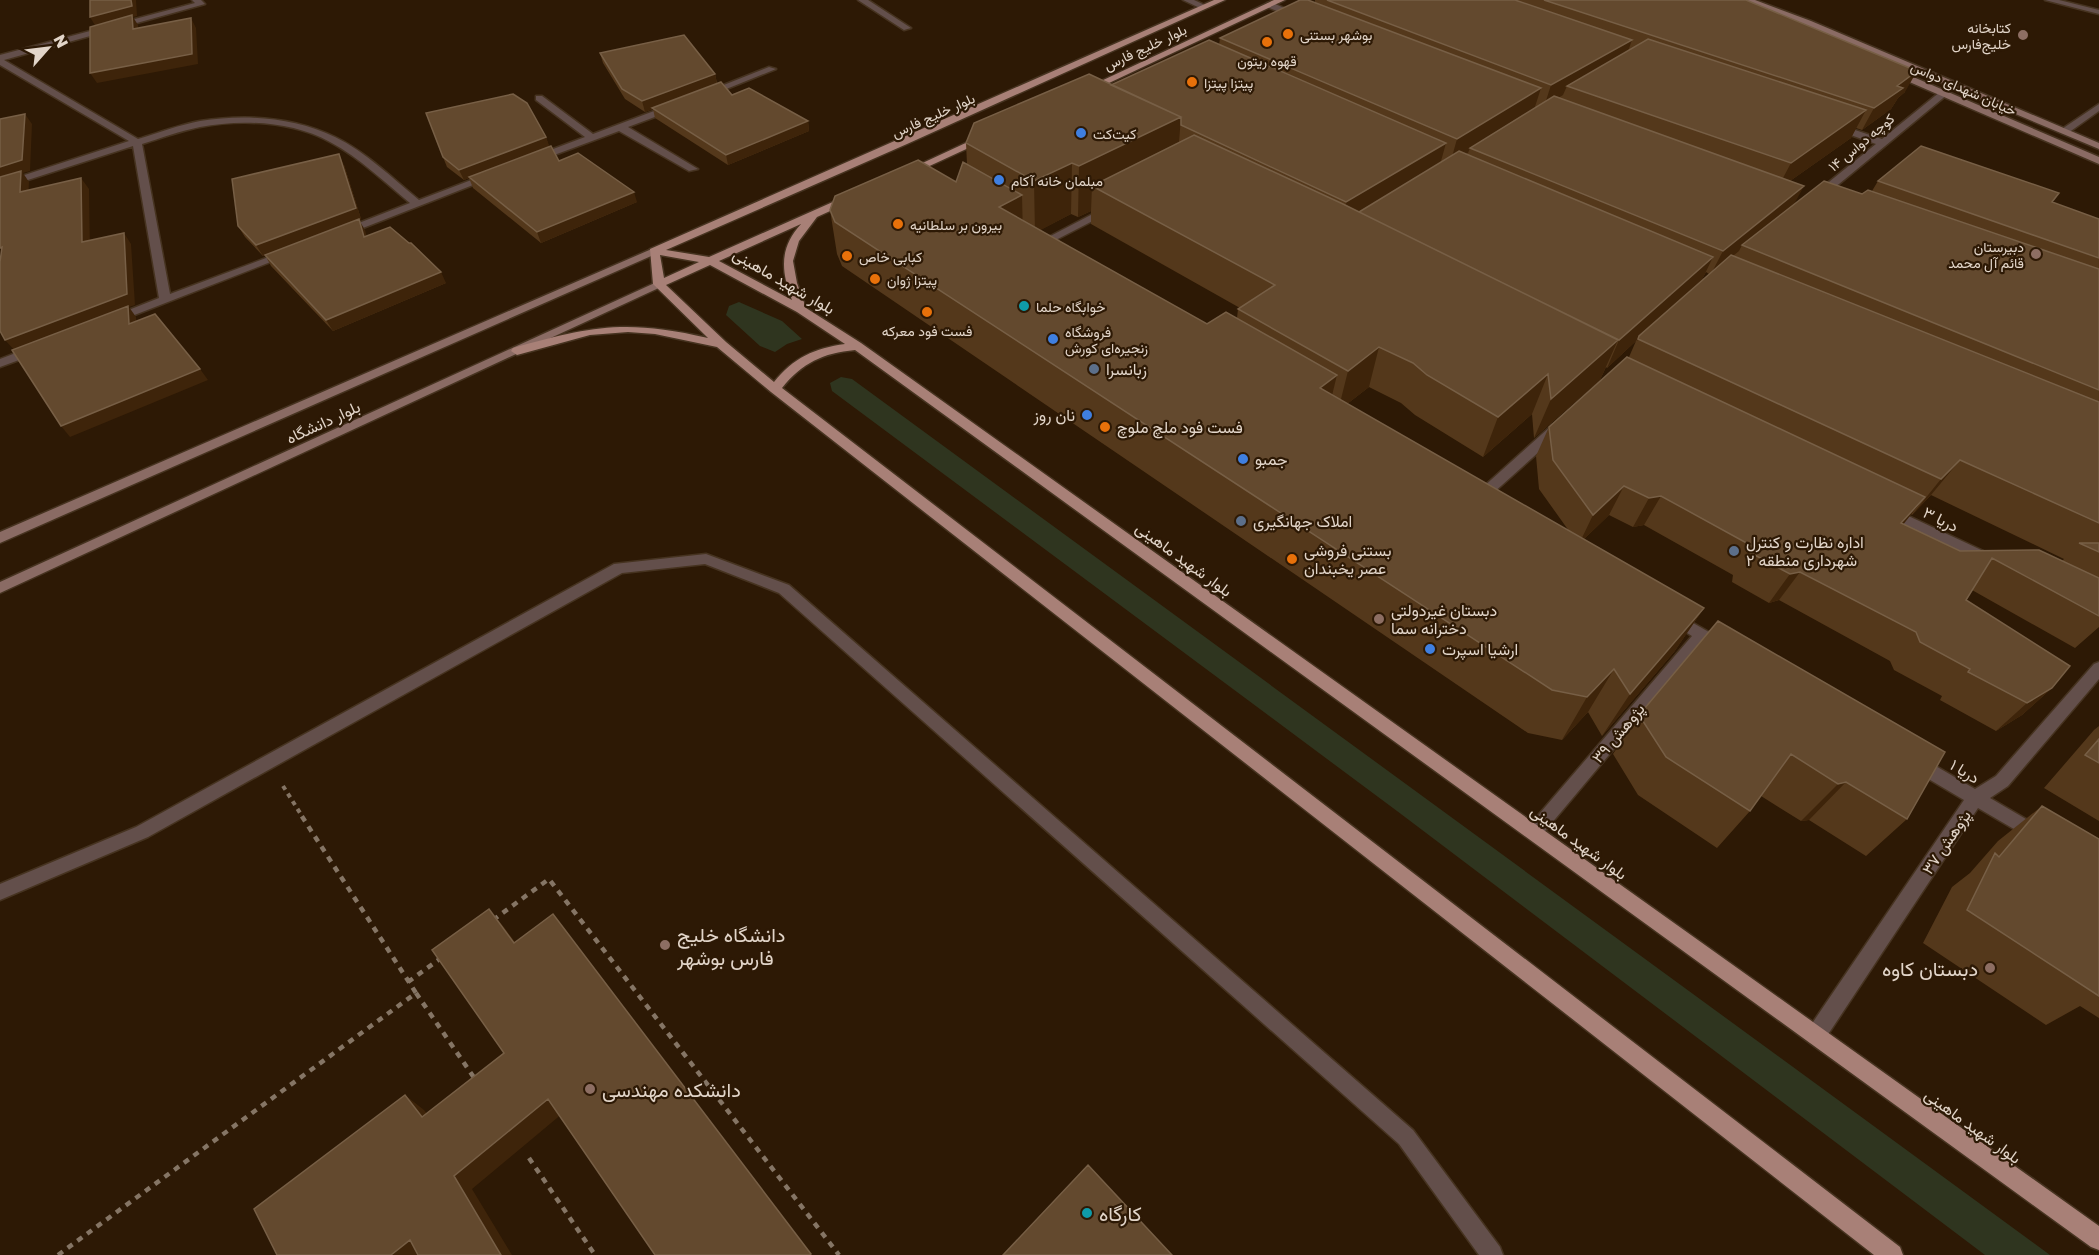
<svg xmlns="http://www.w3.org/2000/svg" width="2099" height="1255" viewBox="0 0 2099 1255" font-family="'Golos Text',Vazirmatn,sans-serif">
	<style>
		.green { fill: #2f351f }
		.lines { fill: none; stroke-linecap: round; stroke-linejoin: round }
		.lane-casing { stroke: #463320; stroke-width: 3 }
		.street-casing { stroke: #463320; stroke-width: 3 }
		.secondary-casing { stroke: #463320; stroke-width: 3 }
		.primary-casing { stroke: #463320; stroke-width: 3 }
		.path-far1 { stroke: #857565; stroke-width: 4; stroke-dasharray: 4.5 4.5; stroke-linecap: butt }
		.path { stroke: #857565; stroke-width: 4.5; stroke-dasharray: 6 6; stroke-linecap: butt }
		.lane { fill: #634f4b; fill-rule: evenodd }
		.street { fill: #634f4b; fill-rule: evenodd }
		.secondary { fill: #8a6b64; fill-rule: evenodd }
		.primary { fill: #a88077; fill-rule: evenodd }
		.wall { fill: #54381b; fill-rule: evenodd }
		.shaded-wall { fill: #3e240a }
		.building { fill: #63492e; stroke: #775f46; stroke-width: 1.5 }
		.food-dot { fill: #e8710a; stroke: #2d1905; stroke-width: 2 }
		.education-dot { fill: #8d6e63; stroke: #2d1905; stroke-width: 2 }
		.shop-dot { fill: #3f7fe0; stroke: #2d1905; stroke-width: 2 }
		.culture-dot { fill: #0f9aa8; stroke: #2d1905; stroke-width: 2 }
		.service-dot { fill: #5c6f8a; stroke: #2d1905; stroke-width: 2 }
		.labels { text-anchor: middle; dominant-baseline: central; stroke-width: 4.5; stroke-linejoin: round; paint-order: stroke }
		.far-poi-label { font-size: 14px; fill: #e2d5c9; stroke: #2d1905; text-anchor: start }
		.far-street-label { font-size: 14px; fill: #e2d5c9; stroke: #2d1905 }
		.street-label { font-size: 16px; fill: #e2d5c9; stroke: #2d1905 }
		.poi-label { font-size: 16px; fill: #e2d5c9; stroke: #2d1905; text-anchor: start }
		.near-poi-label { font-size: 20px; fill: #e2d5c9; stroke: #2d1905; text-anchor: start }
	</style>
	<rect width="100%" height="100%" fill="#2d1905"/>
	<path class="green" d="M739,302L782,321L802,339L787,344L775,352L760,346L726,315L729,306Z
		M841,377L852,379L2050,1255H1985L1397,811L832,391L830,383Z"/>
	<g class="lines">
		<defs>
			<path id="lane" d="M858,0H868L911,28L904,30Z
				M1183,0H1194L1209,7L1202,9Z
				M706,554L789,585L1413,1130L1500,1247L1503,1255H1479L1399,1144L779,593L705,564L622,573L148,837L0,900V884L136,827L614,564Z"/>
			<path id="street" d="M192,0H201L205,4L4,60L138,139C158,133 179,125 200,121C245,114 293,117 335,137C366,152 392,178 419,200L487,174L496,176L345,235L340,232L341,230L410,203C384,182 360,158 330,142C292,121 241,119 200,127C180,131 161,138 142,144L170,294L282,252H290L291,254L119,321H111V317L159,298L133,146L0,189V183L129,141L0,65V55L195,3Z
				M2045,0H2059L2099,10V14Z
				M1267,3H1273L1302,16L1295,18L1267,7Z
				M769,67L776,69L709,96L701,94Z
				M1940,92L1948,94L1822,198H1814V194L1876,144L1831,128V124H1837L1882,139Z
				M536,96H542L593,134L670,105H676V109L628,127L698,169L689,171L619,131L538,161H532V157L585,137L536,100Z
				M2099,104V111L2068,133H2062V129Z
				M1110,205L1115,208L1114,210L1046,245H1038L1037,243Z
				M34,346L40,350L38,353L0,367V359Z
				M1557,424L1562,425L1563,428L1562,431L1482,503H1472L1470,500L1472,497L1552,425Z
				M1887,506L1992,555L1994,559L1987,564L1982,563L1882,514L1880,511Z
				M1674,612L1728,643L1731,647L1728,651H1718L1703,643L1540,837L1534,840L1528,837L1525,832L1528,827L1692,636L1669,622L1667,618L1669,614Z
				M2099,662V679L2008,786L1990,798L2043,829L2046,834L2043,839L2037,842L2031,839L1978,808L1823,1042L1816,1045L1809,1042L1806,1035L1809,1028L1964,800L1910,768L1908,763L1910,758L1916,756L1922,758L1975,789L1996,776L2094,664Z"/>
			<path id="secondary" d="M1744,0H1755L1811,21L2099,143V149Z
				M1891,70H1897L2099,157V164L1891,74Z
				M654,248L658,249V253L0,543V532Z
				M659,281L663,282V286L0,593V582Z"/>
			<path id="primary" d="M1214,0H1225L907,144L666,250L709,257L844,197H852V201L817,217L799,241L793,261L797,283L806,308L861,343L2099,1226V1250L2091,1247L855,350C823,353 802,363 782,388L1900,1247L1903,1255H1874L771,392L717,347L655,334L628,332L590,335L517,355L511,351L513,348C591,326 626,319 708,338L653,284L650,249ZM801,224C779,248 781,271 792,300L719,261ZM660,255L699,262L664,278ZM710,265L797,312L845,344C815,348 793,358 774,382L726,342L666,285Z
				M1274,0H1285L1092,91L1084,89Z
				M985,134L990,137L988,139L910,175L901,173Z"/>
		</defs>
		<use href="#lane" class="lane-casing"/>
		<use href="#street" class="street-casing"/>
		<use href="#secondary" class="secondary-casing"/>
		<use href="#primary" class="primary-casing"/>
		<path class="path-far1" d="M283,786L302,816"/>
		<path class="path" d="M493,920L549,879L839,1255
			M408,982L441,958
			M416,993L475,1079
			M529,1158L595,1255
			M58,1255L416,993L301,815"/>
		<use href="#lane" class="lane"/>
		<use href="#street" class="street"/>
		<use href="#secondary" class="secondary"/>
		<use href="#primary" class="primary"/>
	</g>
	<path class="wall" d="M1315,0H1746L1905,92L1898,98L1891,109L1862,130L1856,128L1851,138L1790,181L1794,204L1862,194L1872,191L1878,181L2052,202L2099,219V627L2075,648L1972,590L1966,600L2052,688L2022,715L1996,731L1940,700L1942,696L1894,670L1890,661L1779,600L1769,603L1732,582L1733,575L1644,525L1633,527L1609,515L1584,539L1704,608L1674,652L1602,736L1588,712L1562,740L1528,733L842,266L837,254L830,210L956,182L967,164L966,143L1111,85L1219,45L1220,38L1315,3ZM1091,211V224L1240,308L1238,309L1237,318L1207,324L1040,230L1071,214L1078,217ZM1706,272L1709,274L1701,281ZM1636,341L1629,357L1549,427L1536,456L1539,489L1569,531L1347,404L1369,387L1401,403L1415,415L1483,457L1532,414L1534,438L1600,380L1606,367L1607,368ZM1931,495L2064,559L2062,561L1960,551L1903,524L1911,514L1912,515Z
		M600,53L715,74L717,83L732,95L808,121L809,131L728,165L655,118L653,109L645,112L625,99L603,63Z
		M546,137L549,147L559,161L637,202L541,243L473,188L469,178L464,180L447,167L443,157Z
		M344,165L361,219L359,220L366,236L446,283L333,331L271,266L265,255L263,256L245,237L238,226Z
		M1718,621L1907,819L1866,856L1809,820L1801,821L1761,796L1750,811L1717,848L1638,795L1613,754L1639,715Z
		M2099,726V821L2044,788L2094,730Z
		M2042,806L2099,839V1018L2080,1006L2046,1025L1923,943L1952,887L1970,873L1998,841Z"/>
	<path class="shaded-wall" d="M131,0H136L137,16L133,17L138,25L139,38L96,27L90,17Z
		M191,18L196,28L198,64L97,83L90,73Z
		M1632,40L1625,60L1567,86L1563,95L1544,107L1551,85Z
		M1917,71L1905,92L1898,98L1891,109L1862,130L1874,108L1897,86Z
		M715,74L717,84L645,112L642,101Z
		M1541,88L1533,113L1470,148L1468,153L1450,164L1457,139Z
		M1866,110L1851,138L1776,191L1791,163Z
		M25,114L32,124L30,171L23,173L29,182L28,202L20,192L0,181V167Z
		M1181,117L1177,167L1092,186L1091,211L1078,217L1079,166Z
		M808,121L809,131L728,165L726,155Z
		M546,137L550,148L464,180L459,170Z
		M1446,143L1438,172L1340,232L1346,202Z
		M339,154L344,165L361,219L359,220L365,230L370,247L364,237L359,220L263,256L256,245Z
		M1072,163L1071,214L1035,233L1034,181Z
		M81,178L89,189L90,253L82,242Z
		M1804,186L1791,210L1742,245L1739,251L1711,274L1723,251Z
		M634,192L637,202L541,243L537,232Z
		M1022,195L1023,239L999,207Z
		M124,233L131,244L135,305L129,307L136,317L137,336L15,351L5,340Z
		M1713,257L1700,284L1637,341L1639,336L1636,341L1607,368L1619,340Z
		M441,272L446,283L333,331L326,320Z
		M1618,340L1600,380L1534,438L1551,399Z
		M1379,347L1369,387L1338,411L1348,371Z
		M200,369L208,380L70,437L61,426Z
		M1548,374L1532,414L1483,457L1498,417Z
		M1337,375L1326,420L1320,388Z
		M1960,460L1931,495L1912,515L1941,479Z
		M1624,486L1609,515L1579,544L1593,515Z
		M1661,496L1644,525L1633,527L1649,498Z
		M1925,497L1902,526L1901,523Z
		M1800,572L1779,600L1769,603L1790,574Z
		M1704,608L1674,652L1602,736L1630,694Z
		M1614,669L1588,712L1562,740L1587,697Z
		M2052,688L2022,715L1996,731L2027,703Z
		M1846,782L1809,820L1801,821L1838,784Z
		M489,909L504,927L529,961L514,943Z
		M405,1095L424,1110L441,1131L422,1117Z
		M548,1099L563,1113L472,1189L512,1255H501L454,1176Z
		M410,1240L425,1255H391Z"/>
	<path class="building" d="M90,0H131L132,6L90,17Z
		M1300,0H1308L1541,88L1457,139L1220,38Z
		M1327,0H1515L1632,40L1551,85Z
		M1544,0H1746L1917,71L1897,86L1903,88L1874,108Z
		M132,15L133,29L191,18L192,54L90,73V27Z
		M684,35L715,74L642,101L622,89L600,53Z
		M1648,39L1866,110L1791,163L1567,86Z
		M1209,40L1446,143L1346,202L1181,125V117L1111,85Z
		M1089,74L1181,117L1079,166L1072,163L1034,181L966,143L974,123Z
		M721,82L732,95L749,88L808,121L726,155L652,108Z
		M513,94L527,103L546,137L459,170L443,157L426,113Z
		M1554,96L1804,186L1723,251L1470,148Z
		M25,114L22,160L0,167V119Z
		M1194,135L1343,204L1618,340L1551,399L1548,374L1498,417L1427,375L1413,363L1379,347L1348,371L1238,309L1275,285L1092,186Z
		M551,146L559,161L578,153L634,192L537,232L469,177Z
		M1921,146L2059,193L2052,202L2099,219V258L1878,181Z
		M1459,151L1713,257L1619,340L1359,212Z
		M339,154L356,208L256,245L238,226L232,179Z
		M918,160L956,182L963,162L1022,195L999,207L1207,324L1226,312L1337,375L1320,388L1704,608L1630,694L1614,669L1587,697L1552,690L835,222L830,210L835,196Z
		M21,171L20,192L81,178L82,242L124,233L127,294L5,340L0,331V262L2,247L0,248V177Z
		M1824,181L1862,194L1868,190L2099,269V390L1742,245Z
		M359,219L364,237L390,227L409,243H411L441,272L326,320L265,255Z
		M1731,255L2099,402V523L1960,460L1941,479L1638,339L1639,336Z
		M128,306L129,324L155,314L200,369L61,426L12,350Z
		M1627,357L1925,497L1901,523L1960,551L2039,550L2099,578V616L1992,558L1966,600L2070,666L2052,688L2027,703L1968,672L1970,669L1920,642L1916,632L1800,572L1790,574L1751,553L1752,546L1661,496L1649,498L1624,486L1593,515L1553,460L1549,427Z
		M2079,543H2099V552Z
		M1718,621L1945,752L1907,819L1846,782L1838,784L1791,754L1750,811L1666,757L1639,715Z
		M2099,739V763L2085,755Z
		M2042,806L2099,839V996L1967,910L1995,853L1999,857Z
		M489,909L514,943L553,914L811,1254L810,1255H655L548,1099L454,1176L501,1255H418L410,1240L391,1255H277L254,1209L405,1095L422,1117L504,1053L432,950Z
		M1088,1165L1172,1255H1003Z"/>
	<g class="food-dot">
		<circle cx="1288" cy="34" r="6"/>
		<circle cx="1267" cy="42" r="6"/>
		<circle cx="1192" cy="82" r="6"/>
		<circle cx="898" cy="224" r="6"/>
		<circle cx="847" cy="256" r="6"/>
		<circle cx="875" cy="279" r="6"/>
		<circle cx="927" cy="312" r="6"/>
		<circle cx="1105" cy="427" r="6"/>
		<circle cx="1292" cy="559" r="6"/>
	</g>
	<g class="education-dot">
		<circle cx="2023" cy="35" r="6"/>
		<circle cx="2036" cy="254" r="6"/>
		<circle cx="1379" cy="619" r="6"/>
		<circle cx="665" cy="945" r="6"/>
		<circle cx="1990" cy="968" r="6"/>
		<circle cx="590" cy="1089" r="6"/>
	</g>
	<g class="shop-dot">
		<circle cx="1081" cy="133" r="6"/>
		<circle cx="999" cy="180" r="6"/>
		<circle cx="1053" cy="339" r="6"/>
		<circle cx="1087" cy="415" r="6"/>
		<circle cx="1243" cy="459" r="6"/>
		<circle cx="1430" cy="649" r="6"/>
	</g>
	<g class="culture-dot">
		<circle cx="1024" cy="306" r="6"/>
		<circle cx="1087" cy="1213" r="6"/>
	</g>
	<g class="service-dot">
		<circle cx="1094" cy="369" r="6"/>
		<circle cx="1241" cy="521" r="6"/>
		<circle cx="1734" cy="551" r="6"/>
	</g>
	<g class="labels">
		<g class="far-poi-label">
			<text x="2011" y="27" text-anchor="end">کتابخانه<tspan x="2011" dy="16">خلیج‌فارس</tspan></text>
			<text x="1300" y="34">بوشهر بستنی</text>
			<text x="1267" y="60" text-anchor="middle">قهوه ریتون</text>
			<text x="1204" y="82">پیتزا پیتزا</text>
			<text x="1093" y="133">کیت‌کت</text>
			<text x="1011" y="180">مبلمان خانه آکام</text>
			<text x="910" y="224">بیرون بر سلطانیه</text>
			<text x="2024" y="246" text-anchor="end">دبیرستان<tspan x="2024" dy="16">قائم آل محمد</tspan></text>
			<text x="859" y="256">کبابی خاص</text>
			<text x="887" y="279">پیتزا ژوان</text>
			<text x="1036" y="306">خوابگاه حلما</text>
			<text x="927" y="330" text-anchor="middle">فست فود معرکه</text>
			<text x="1065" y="331">فروشگاه<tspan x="1065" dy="16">زنجیره‌ای کورش</tspan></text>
		</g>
		<g class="far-street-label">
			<text transform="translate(1145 47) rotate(-25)">بلوار خلیج‌ فارس</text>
			<text transform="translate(1964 88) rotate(24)">خیابان شهدای دواس</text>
			<text transform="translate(933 115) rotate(-24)">بلوار خلیج ‌فارس</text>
			<text transform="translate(1861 142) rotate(-40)">کوچه دواس ۱۴</text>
		</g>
		<g class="street-label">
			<text transform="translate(784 281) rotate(30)">بلوار شهید ماهینی</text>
			<text transform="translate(323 422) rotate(-25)">بلوار دانشگاه</text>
			<text transform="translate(1941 519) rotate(26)">دریا ۳</text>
			<text transform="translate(1184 559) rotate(36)">بلوار شهید ماهینی</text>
			<text transform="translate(1618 733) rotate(-50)">پژوهش ۳۹</text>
			<text transform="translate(1965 771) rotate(31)">دریا ۱</text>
			<text transform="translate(1579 842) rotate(36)">بلوار شهید ماهینی</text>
			<text transform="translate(1946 842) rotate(-56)">پژوهش ۳۷</text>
			<text transform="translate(1973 1126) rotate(36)">بلوار شهید ماهینی</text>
		</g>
		<g class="poi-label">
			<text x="1106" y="369">زبانسرا</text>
			<text x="1075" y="415" text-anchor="end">نان روز</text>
			<text x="1117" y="427">فست فود ملچ ملوچ</text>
			<text x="1255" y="459">جمبو</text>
			<text x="1253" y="521">املاک جهانگیری</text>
			<text x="1746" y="542">اداره‌ نظارت و کنترل<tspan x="1746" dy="18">شهرداری منطقه ۲</tspan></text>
			<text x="1304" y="550">بستنی فروشی<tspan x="1304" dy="18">عصر یخبندان</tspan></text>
			<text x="1391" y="610">دبستان غیردولتی<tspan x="1391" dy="18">دخترانه سما</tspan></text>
			<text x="1442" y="649">ارشیا اسپرت</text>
		</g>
		<g class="near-poi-label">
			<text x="677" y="934">دانشگاه خلیج<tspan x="677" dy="23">فارس بوشهر</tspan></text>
			<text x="1978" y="968" text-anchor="end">دبستان کاوه</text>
			<text x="602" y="1089">دانشکده مهندسی</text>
			<text x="1099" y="1213">کارگاه</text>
		</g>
	</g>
	<g transform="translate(48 48) rotate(62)" stroke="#2d1905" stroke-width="4.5" paint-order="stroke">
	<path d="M0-4.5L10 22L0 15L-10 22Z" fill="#e2d5c9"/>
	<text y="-9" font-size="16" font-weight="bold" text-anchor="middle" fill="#e2d5c9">N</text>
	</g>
</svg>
